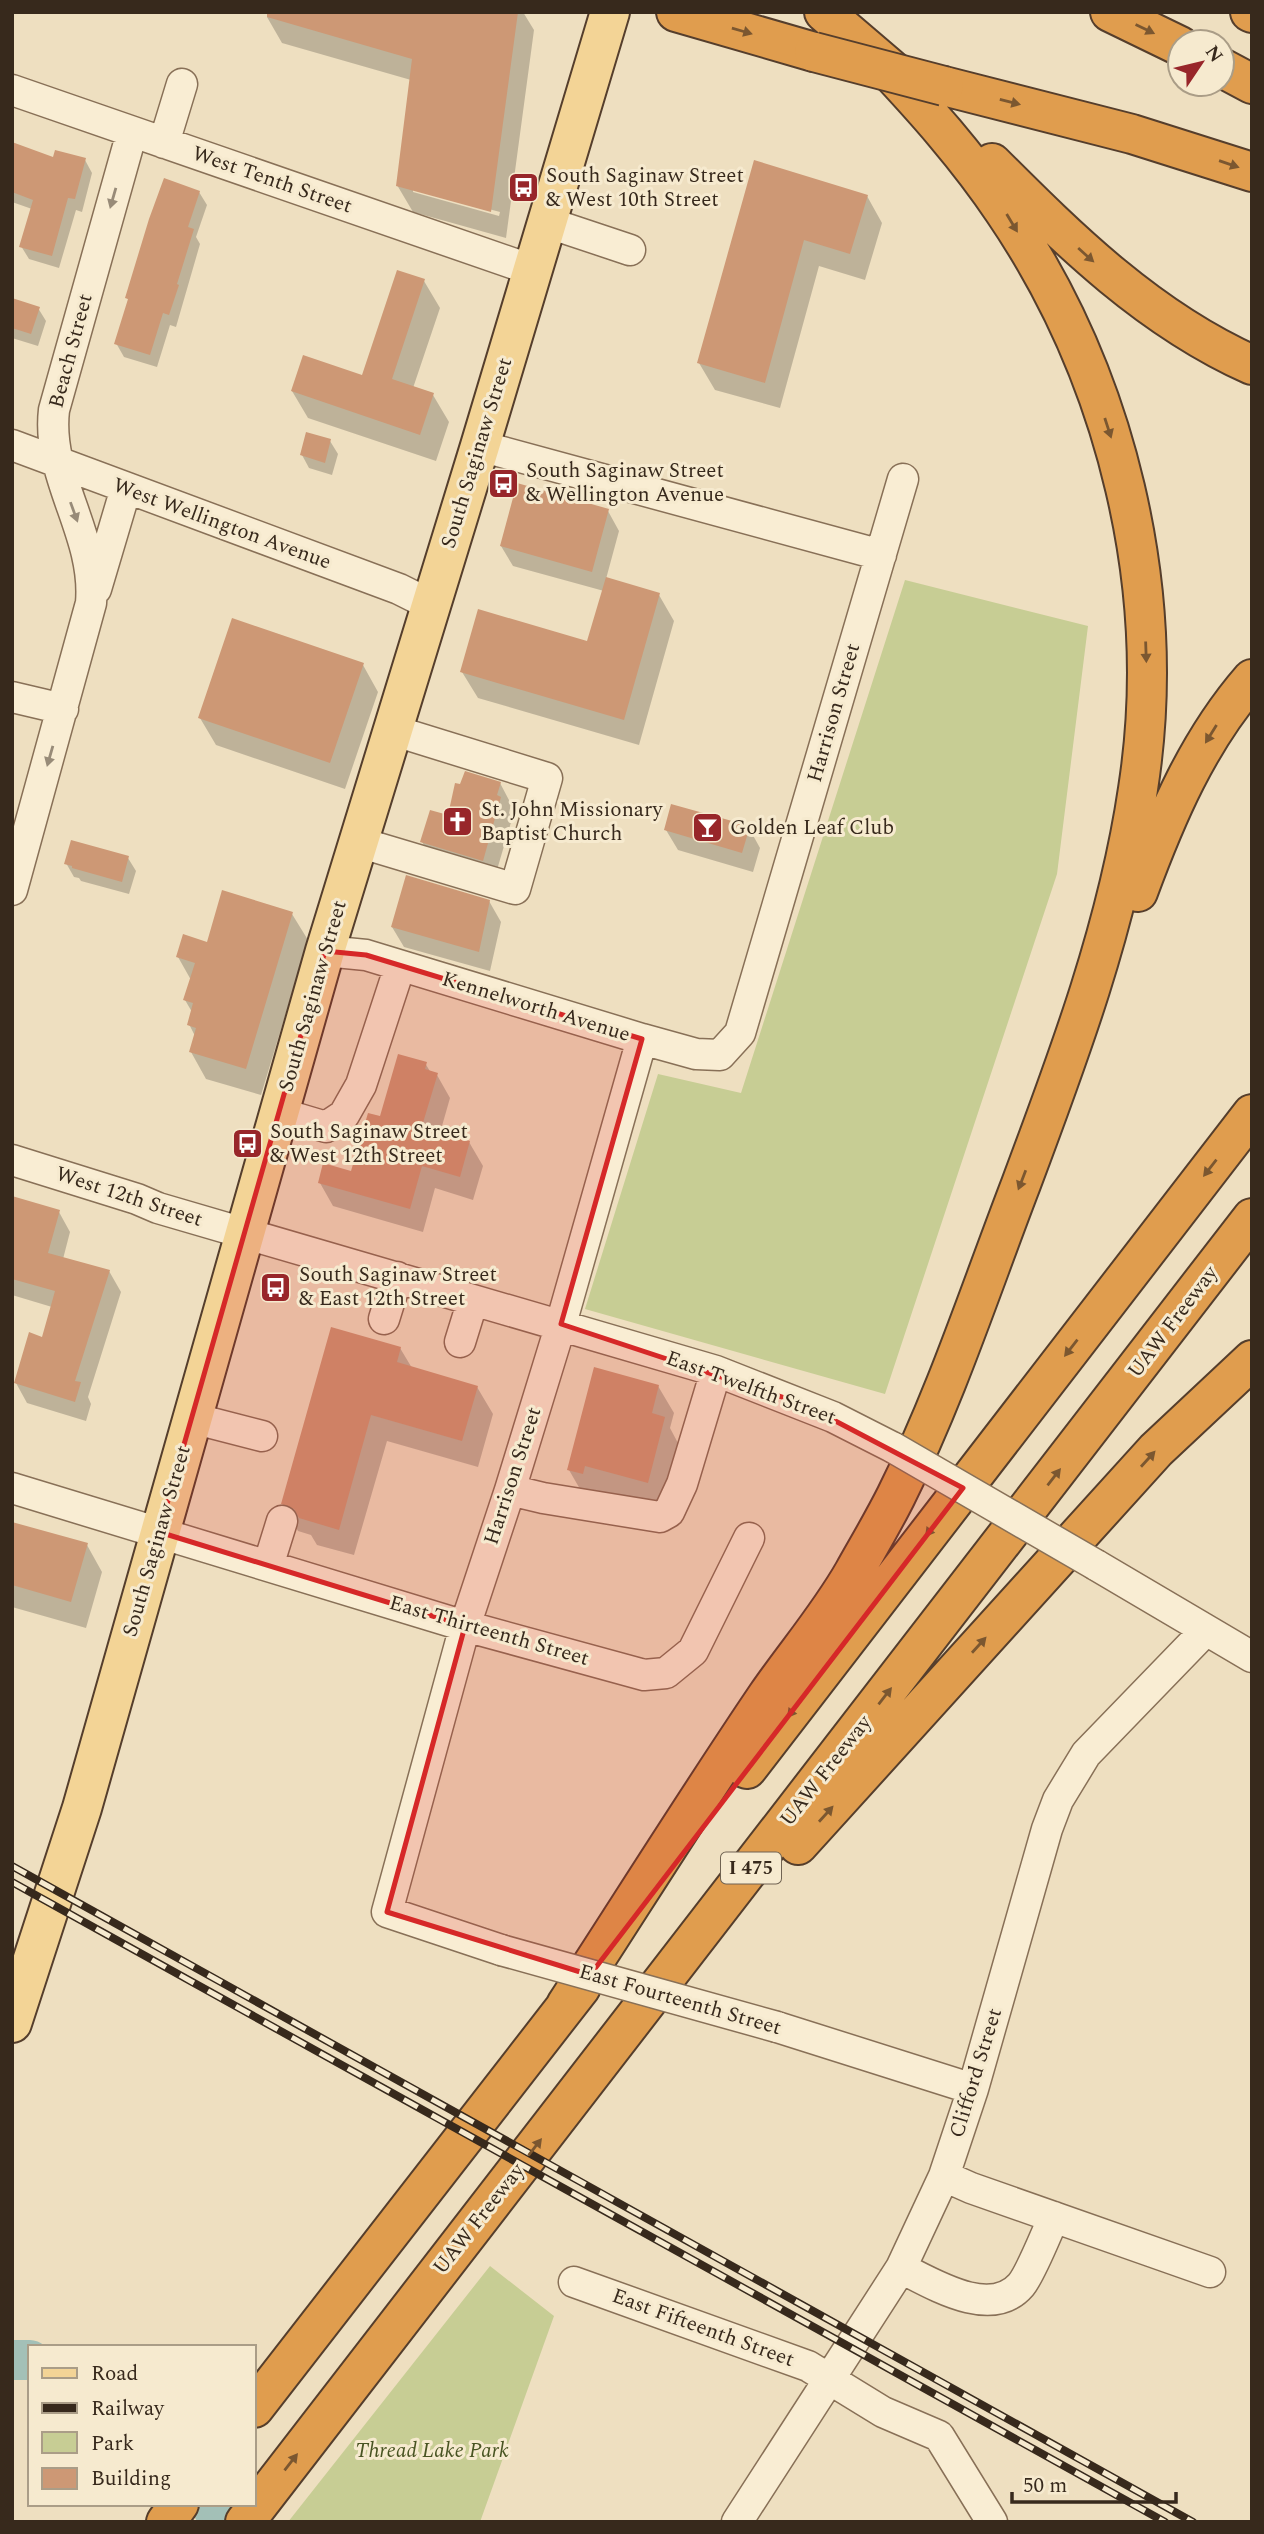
<svg xmlns="http://www.w3.org/2000/svg" width="1264" height="2534" viewBox="0 0 1264 2534" font-family="Spectral,serif">
	<style>
		.green { fill: #c7cd94 }
		.shadow { fill: #0003; fill-rule: evenodd }
		.lines { fill: none; stroke-linecap: round; stroke-linejoin: round }
		.river { stroke: #a3c0b7; stroke-width: 40 }
		.building { fill: #cd9875 }
		.minor-casing { stroke: #887057; stroke-width: 33 }
		.major-casing { stroke: #553e2c; stroke-width: 42 }
		.highway-casing { stroke: #553e2c; stroke-width: 42 }
		.minor { stroke: #f9edd3; stroke-width: 30 }
		.major { stroke: #f3d496; stroke-width: 38 }
		.highway { stroke: #e09d4e; stroke-width: 38 }
		.rail-casing { stroke: #37291c; stroke-width: 8 }
		.rail { stroke: #f6eacf; stroke-width: 5; stroke-dasharray: 16; stroke-linecap: butt }
		.minor-bridge-casing { stroke: #887057; stroke-width: 33; stroke-linecap: butt }
		.highway-bridge-casing { stroke: #553e2c; stroke-width: 42; stroke-linecap: butt }
		.minor-bridge { stroke: #f9edd3; stroke-width: 30 }
		.highway-bridge { stroke: #e09d4e; stroke-width: 38 }
		.oneway { fill: #7b5730 }
		.oneway2 { fill: #988b78 }
		.marked { fill: #d62828; fill-opacity: 0.2; stroke: #d62828; stroke-width: 5; stroke-linejoin: round }
		.labels { text-anchor: middle; dominant-baseline: central; stroke-width: 6; stroke-linejoin: round; paint-order: stroke }
		.shield { fill: #f6eacf; stroke: #706352; stroke-width: 2 }
		.shield-label { font-size: 19px; font-weight: bold; fill: #37291c }
		.poi-label { font-size: 21px; fill: #37291c; stroke: #f6eacf; text-anchor: start }
		.street-label { font-size: 21px; fill: #37291c; stroke: #f6eacf }
		.park-label { font-size: 21px; font-style: italic; fill: #485422; stroke: #f6eacf }
	</style>
	<rect width="100%" height="100%" fill="#eedfc0"/>
	<path class="green" d="M905,580L1088,626L1057,874L885,1394L585,1309L658,1074L741,1093Z
		M490,2266L554,2316L480,2522H288Z"/>
	<path class="shadow" d="M269,12H523L534,30L506,238L413,212L397,185L411,80L282,43L267,17ZM413,189L500,212L499,216L413,192Z
		M12,144L54,159L85,160L92,173L82,212L76,210L59,268L29,259L21,246L32,209L12,202Z
		M755,163L867,196L882,223L865,280L819,266L780,408L715,390L699,363Z
		M199,192L207,205L196,237L200,244L176,327L170,325L157,367L124,357L116,343L129,302L127,297Z
		M424,281L440,308L413,388L433,395L449,422L436,461L308,418L292,391L363,377Z
		M12,300L38,308L46,321L38,346L12,338Z
		M330,441L338,454L332,475L309,468L302,455Z
		M608,511L619,531L606,579L659,595L674,621L639,745L478,698L462,672L589,643L604,591L513,566L501,546Z
		M363,665L378,692L345,789L216,745L200,718Z
		M500,783L511,804L509,813L512,819L494,880L434,862L422,842L449,817Z
		M749,828L760,848L753,872L678,850L666,830Z
		M128,858L136,871L129,894L81,881L79,878L74,877L66,863Z
		M489,901L501,922L490,971L404,947L392,927Z
		M292,914L308,940L261,1095L206,1079L191,1052L195,1036L189,1024L192,1012L185,1000L191,980L178,957Z
		M425,1063L431,1073L437,1075L450,1098L440,1133L469,1142L483,1166L473,1200L435,1188L423,1232L333,1206L320,1183L352,1173L381,1119Z
		M12,1198L59,1212L70,1232L63,1259L109,1271L121,1292L88,1397L91,1404L86,1421L27,1403L16,1383L44,1339L52,1307L12,1295Z
		M400,1348L412,1368L477,1387L493,1414L478,1467L387,1441L354,1555L317,1545L311,1535L298,1531L283,1504Z
		M658,1386L674,1413L670,1428L679,1445L663,1509L584,1496L569,1470Z
		M12,1523L87,1545L102,1572L86,1628L12,1607Z"/>
	<g class="lines">
		<path class="river" d="M12,2360H30
			M210,2504L221,2522"/>
	</g>
	<path class="building" d="M267,12H518L491,212L396,186L412,59L267,17Z
		M12,142L53,157L55,150L86,158L75,199L68,198L52,256L19,247L33,200L12,192Z
		M754,160L868,195L850,254L804,240L765,383L697,363Z
		M164,178L200,191L188,227L194,229L177,284L179,285L169,315L163,313L150,355L114,344L128,299L125,298L149,219Z
		M397,270L425,279L392,379L434,393L420,435L291,391L303,355L362,375Z
		M12,298L40,307L31,334L12,328Z
		M306,432L331,439L325,463L300,455Z
		M517,483L609,509L592,572L500,546Z
		M606,577L660,593L624,720L460,672L478,609L587,641Z
		M232,618L364,663L330,763L198,718Z
		M465,771L501,782L497,795L501,797L483,861L420,842L430,810L448,815L455,783L460,784Z
		M671,804L750,826L742,853L664,830Z
		M71,840L129,856L122,882L72,868V866L64,864Z
		M406,875L490,900L479,952L391,927Z
		M222,890L293,912L246,1069L189,1052L196,1028L187,1025L193,1003L183,1000L195,963L176,957L183,934L207,942Z
		M398,1054L427,1062L425,1069L438,1073L422,1126L470,1141L460,1177L422,1166L410,1209L318,1183L323,1163L351,1171L368,1113L380,1116Z
		M12,1196L60,1210L48,1253L110,1270L75,1381L81,1382L75,1402L14,1383L29,1332L42,1337L55,1291L12,1279Z
		M331,1327L401,1347L397,1362L478,1386L462,1441L371,1415L339,1530L299,1518L294,1509L281,1504Z
		M594,1367L659,1385L652,1413L665,1417L648,1483L585,1466L583,1474L567,1470Z
		M12,1522L88,1543L71,1602L12,1585Z"/>
	<g class="lines">
		<defs>
			<path id="minor" d="M12,90L532,270
				M164,143L182,84
				M546,222L630,250
				M12,445L399,589L431,605
				M480,446L881,555
				M96,589L126,488
				M12,697L63,709
				M358,842L515,889L547,778L392,730
				M12,890L91,603C97,534 46,478 54,410L132,132
				M325,951L366,955L642,1039L696,1054L720,1055L740,1033L903,479
				M279,1113L326,1127L344,1115L361,1085L400,966
				M12,1160L137,1199L158,1208L716,1371L833,1417L894,1448
				M384,1319L397,1277
				M460,1342L473,1300
				M192,1418L262,1436
				M12,1488L465,1626L644,1675L666,1673L693,1651L749,1538
				M510,1490L543,1498L660,1517L669,1512L682,1484L716,1371
				M1096,1565L1252,1657
				M268,1566L282,1521
				M501,1950L387,1912L465,1626L510,1490L561,1324L642,1039
				M777,2027L973,2089
				M944,2176L971,2188L1210,2272
				M901,2268C933,2284 991,2320 1021,2285C1031,2273 1046,2234 1054,2217
				M574,2282L808,2366L883,2412L939,2436L992,2522
				M737,2522L901,2268L944,2176L973,2089L1047,1829L1058,1800L1086,1754L1206,1630"/>
			<path id="major" d="M12,2023L82,1808L325,951L480,446L610,12"/>
			<path id="highway" d="M676,12L814,52
				M824,12L900,77
				M1110,12L1180,46
				M1250,12L1252,13
				M1222,68L1252,84
				M944,86L1132,134L1252,172
				M992,163C1070,241 1149,319 1252,365
				M1138,892C1166,816 1198,741 1252,679
				M747,1769L1252,1114
				M798,1845L1156,1450L1252,1360
				M566,2005C633,1902 698,1798 767,1696C796,1654 829,1616 854,1572C868,1547 883,1522 896,1496C946,1396 981,1288 1021,1184C1069,1056 1118,925 1138,789C1169,590 1117,377 1004,211C968,157 924,108 880,61
				M254,2408L581,1987
				M166,2522L179,2504
				M245,2522L1252,1218"/>
		</defs>
		<use href="#minor" class="minor-casing"/>
		<use href="#major" class="major-casing"/>
		<use href="#highway" class="highway-casing"/>
		<use href="#minor" class="minor"/>
		<use href="#major" class="major"/>
		<use href="#highway" class="highway"/>
		<defs>
			<path id="rail" d="M12,1866L1193,2522
				M12,1882L1165,2522"/>
		</defs>
		<use href="#rail" class="rail-casing"/>
		<use href="#rail" class="rail"/>
		<defs>
			<path id="minor-bridge" d="M894,1448L1096,1565
				M501,1950L777,2027"/>
			<path id="highway-bridge" d="M814,52L944,86"/>
		</defs>
		<use href="#minor-bridge" class="minor-bridge-casing"/>
		<use href="#highway-bridge" class="highway-bridge-casing"/>
		<use href="#minor-bridge" class="minor-bridge"/>
		<use href="#highway-bridge" class="highway-bridge"/>
	</g>
	<defs><path id="oneway-solid" d="M-6-.8H1V-3.2L6.5 0L1 3.2V.8H-6Z" transform="scale(1.75)"/></defs>
	<g class="oneway">
		<use href="#oneway-solid" transform="translate(1145 29) rotate(26)"/>
		<use href="#oneway-solid" transform="translate(742 31) rotate(16)"/>
		<use href="#oneway-solid" transform="translate(1010 102) rotate(14)"/>
		<use href="#oneway-solid" transform="translate(1229 164) rotate(19)"/>
		<use href="#oneway-solid" transform="translate(1012 223) rotate(59)"/>
		<use href="#oneway-solid" transform="translate(1086 255) rotate(42)"/>
		<use href="#oneway-solid" transform="translate(1108 428) rotate(72)"/>
		<use href="#oneway-solid" transform="translate(1146 652) rotate(88)"/>
		<use href="#oneway-solid" transform="translate(1211 734) rotate(122)"/>
		<use href="#oneway-solid" transform="translate(1210 1168) rotate(128)"/>
		<use href="#oneway-solid" transform="translate(1022 1180) rotate(111)"/>
		<use href="#oneway-solid" transform="translate(1071 1348) rotate(128)"/>
		<use href="#oneway-solid" transform="translate(1148 1459) rotate(-48)"/>
		<use href="#oneway-solid" transform="translate(1054 1477) rotate(-52)"/>
		<use href="#oneway-solid" transform="translate(932 1528) rotate(128)"/>
		<use href="#oneway-solid" transform="translate(979 1645) rotate(-48)"/>
		<use href="#oneway-solid" transform="translate(885 1696) rotate(-52)"/>
		<use href="#oneway-solid" transform="translate(794 1709) rotate(128)"/>
		<use href="#oneway-solid" transform="translate(826 1814) rotate(-48)"/>
		<use href="#oneway-solid" transform="translate(535 2147) rotate(-52)"/>
		<use href="#oneway-solid" transform="translate(291 2462) rotate(-52)"/>
	</g>
	<g class="oneway2">
		<use href="#oneway-solid" transform="translate(113 198) rotate(106)"/>
		<use href="#oneway-solid" transform="translate(74 512) rotate(70)"/>
		<use href="#oneway-solid" transform="translate(50 756) rotate(106)"/>
	</g>
	<path class="marked" d="M325,951L366,955L642,1039L561,1324L803,1404L963,1488L590,1975L387,1912L465,1626L159,1532Z"/>
	<defs>
		<symbol id="bus-square" viewBox="-11 -11 22 22"><rect x="-9" y="-9" width="18" height="18" rx="4" fill="#98262a" stroke="#f6eacf"/><path d="M-5-6H5V4H4V6H2V4H-2V6H-4V4H-5ZM-3.5-4V0h7V-4ZM-3.5 1.2v1.5H-2V1.2ZM2 1.2v1.5H3.5V1.2Z" fill="#fff"/></symbol>
		<symbol id="church-square" viewBox="-11 -11 22 22"><rect x="-9" y="-9" width="18" height="18" rx="4" fill="#98262a" stroke="#f6eacf"/><path d="M-1.2-6h2.4v3.5h3.3v2.4h-3.3V6h-2.4V-.1h-3.3v-2.4h3.3Z" fill="#fff"/></symbol>
		<symbol id="bar-square" viewBox="-11 -11 22 22"><rect x="-9" y="-9" width="18" height="18" rx="4" fill="#98262a" stroke="#f6eacf"/><path d="M-6-5H6L.8 .8V4.5H3.5V6h-7V4.5H-.8V.8Z" fill="#fff"/></symbol>
	</defs>
	<g fill-rule="evenodd">
		<use href="#bus-square" x="506" y="170" width="35" height="35"/>
		<use href="#bus-square" x="486" y="466" width="35" height="35"/>
		<use href="#church-square" x="440" y="804" width="35" height="35"/>
		<use href="#bar-square" x="690" y="810" width="35" height="35"/>
		<use href="#bus-square" x="230" y="1126" width="35" height="35"/>
		<use href="#bus-square" x="258" y="1270" width="35" height="35"/>
	</g>
	<g class="labels">
		<rect class="shield" x="721" y="1852.5" width="60" height="31" rx="5"/>
		<g class="shield-label">
			<text x="751" y="1868">I 475</text>
		</g>
		<g class="poi-label">
			<text x="546" y="176">South Saginaw Street<tspan x="546" dy="24">&amp; West 10th Street</tspan></text>
			<text x="526" y="471">South Saginaw Street<tspan x="526" dy="24">&amp; Wellington Avenue</tspan></text>
			<text x="481" y="810">St. John Missionary<tspan x="481" dy="24">Baptist Church</tspan></text>
			<text x="730" y="828">Golden Leaf Club</text>
			<text x="270" y="1132">South Saginaw Street<tspan x="270" dy="24">&amp; West 12th Street</tspan></text>
			<text x="299" y="1275">South Saginaw Street<tspan x="299" dy="24">&amp; East 12th Street</tspan></text>
		</g>
		<g class="street-label">
			<text transform="translate(272 180) rotate(19)">West Tenth Street</text>
			<text transform="translate(71 351) rotate(-75)">Beach Street</text>
			<text transform="translate(477 453) rotate(-73)">South Saginaw Street</text>
			<text transform="translate(222 524) rotate(20)">West Wellington Avenue</text>
			<text transform="translate(834 713) rotate(-74)">Harrison Street</text>
			<text transform="translate(313 996) rotate(-74)">South Saginaw Street</text>
			<text transform="translate(536 1007) rotate(17)">Kennelworth Avenue</text>
			<text transform="translate(129 1197) rotate(18)">West 12th Street</text>
			<text transform="translate(1173 1322) rotate(-53)">UAW Freeway</text>
			<text transform="translate(751 1388) rotate(20)">East Twelfth Street</text>
			<text transform="translate(513 1476) rotate(-72)">Harrison Street</text>
			<text transform="translate(157 1541) rotate(-74)">South Saginaw Street</text>
			<text transform="translate(489 1631) rotate(16)">East Thirteenth Street</text>
			<text transform="translate(826 1771) rotate(-52)">UAW Freeway</text>
			<text transform="translate(680 2000) rotate(16)">East Fourteenth Street</text>
			<text transform="translate(976 2073) rotate(-73)">Clifford Street</text>
			<text transform="translate(479 2219) rotate(-52)">UAW Freeway</text>
			<text transform="translate(703 2328) rotate(20)">East Fifteenth Street</text>
		</g>
		<g class="park-label">
			<text x="432" y="2451">Thread Lake Park</text>
		</g>
	</g>
	<rect width="1264" height="2534" fill="none" stroke="#37291c" stroke-width="28"/>
	<rect x="28" y="2345" width="228" height="161" fill="#f6eacf" stroke="#aa9d87" stroke-width="2"/>
	<rect x="42" y="2368" width="35" height="10" fill="#f3d496" stroke="#aa9d87" stroke-width="2"/>
	<text x="91" y="2380" font-size="21" fill="#37291c">Road</text>
	<rect x="42" y="2403" width="35" height="10" fill="#37291c" stroke="#aa9d87" stroke-width="2"/>
	<text x="91" y="2415" font-size="21" fill="#37291c">Railway</text>
	<rect x="42" y="2432" width="35" height="21" fill="#c7cd94" stroke="#aa9d87" stroke-width="2"/>
	<text x="91" y="2450" font-size="21" fill="#37291c">Park</text>
	<rect x="42" y="2468" width="35" height="21" fill="#cd9875" stroke="#aa9d87" stroke-width="2"/>
	<text x="91" y="2485" font-size="21" fill="#37291c">Building</text>
	<g transform="translate(1201 63) rotate(55)"><circle r="33" fill="#f6eacf" stroke="#aa9d87" stroke-width="2"/>
	<path d="M0-5L12 26L0 18L-12 26Z" fill="#98262a"/>
	<text y="-10" font-size="19" font-weight="bold" text-anchor="middle" fill="#37291c">N</text>
	</g>
	<path d="M1012 2492v10h164v-10" fill="none" stroke="#37291c" stroke-width="3.5"/>
	<text x="1023" y="2492" font-size="21" fill="#37291c" stroke="#f6eacf" stroke-width="5" paint-order="stroke">50 m</text>
</svg>
